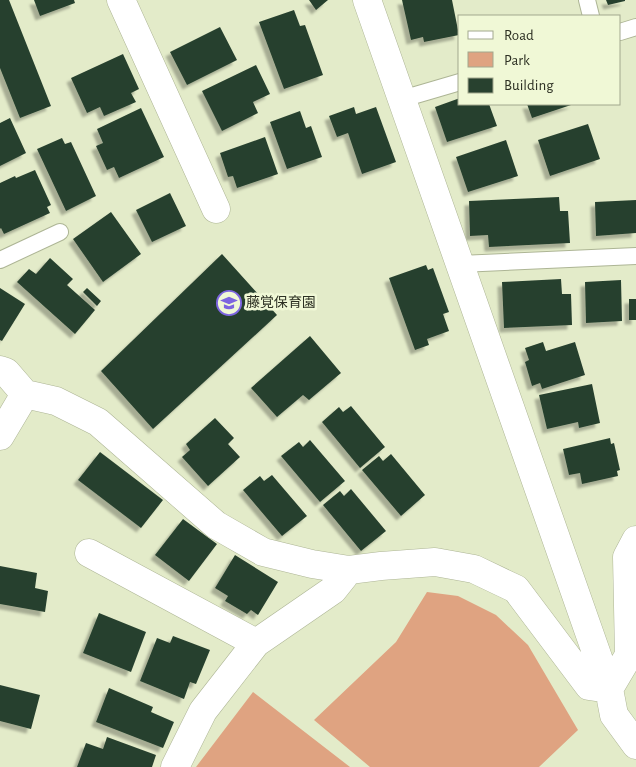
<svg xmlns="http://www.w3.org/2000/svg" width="636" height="767" viewBox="0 0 636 767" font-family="'Alegreya Sans','Noto Sans JP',sans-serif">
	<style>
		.green { fill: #dfa381 }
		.building { fill: #28412f; filter: url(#shadow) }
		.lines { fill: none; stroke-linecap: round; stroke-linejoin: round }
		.lane-casing { stroke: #adb595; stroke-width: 18 }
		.street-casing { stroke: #adb595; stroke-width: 29 }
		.lane { stroke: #fff; stroke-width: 16 }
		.street { stroke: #fff; stroke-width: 28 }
		.labels { text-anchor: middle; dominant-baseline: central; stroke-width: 5; stroke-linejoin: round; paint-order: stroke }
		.poi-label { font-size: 14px; fill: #2d3023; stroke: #f0f8d6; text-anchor: start }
	</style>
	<defs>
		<filter id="shadow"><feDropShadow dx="-4.5" dy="4.5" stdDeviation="1" flood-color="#0004"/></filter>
	</defs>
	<rect width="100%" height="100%" fill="#e3ebc9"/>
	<path class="green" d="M427,592L458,596L496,615L528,645L578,730L539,767H370L314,720L396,642Z
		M253,692L350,767H196Z"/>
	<path class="building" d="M0,0H9L51,106L20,118L0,68Z
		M34,0H74L75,3L40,16Z
		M309,0H328L316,10Z
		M402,0H452L459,35L424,42L423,37L411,40Z
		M606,0H625V1L608,5Z
		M294,10L300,26L305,25L323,75L284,89L259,22Z
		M220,27L237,60L187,85L170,52Z
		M123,54L139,89L131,93L136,102L104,116L100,107L87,113L71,78Z
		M256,65L270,94L253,102L258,113L222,131L202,91Z
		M460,98V104H489L497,126L447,142L435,107Z
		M527,104H574L532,118Z
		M354,107L356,114L376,107L396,162L362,174L348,133L337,137L329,116Z
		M141,108L164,157L119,178L114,167L107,170L96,146L103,143L97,129Z
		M300,111L306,128L311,126L322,157L287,169L270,122Z
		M10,118L26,153L0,166V123Z
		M588,124L600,159L550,176L538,140Z
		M265,137L278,174L237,188L233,176L228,177L220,153Z
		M62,138L65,144L71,142L96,196L66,211L37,149Z
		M506,140L518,176L468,192L456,157Z
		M35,170L51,205L47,207L50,213L4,234L1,228L0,229V183L15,176L16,178Z
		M170,193L186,226L152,242L136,210Z
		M559,197L560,211H568L570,243L489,247L488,235L470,236L469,201Z
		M636,200V233L596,236L595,202Z
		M111,212L141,254L103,282L73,239Z
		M222,254L277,315L153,429L101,371Z
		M50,258L73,279L67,285L95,310L75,334L17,282L29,269L36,274Z
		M426,265L428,270L433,268L449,312L443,314L449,331L427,339L429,345L415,350L389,278Z
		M561,279L562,294H571L572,325L504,328L502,282Z
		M621,280L622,321L586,323L585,282Z
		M0,288L25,304L2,341L0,340Z
		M87,288L101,301L97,306L83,292Z
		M629,299H636V320H629Z
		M310,336L341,373L309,400L303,395L277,417L251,388Z
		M543,342L546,351L575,342L585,375L542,389L540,383L532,386L525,362L529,360L525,348Z
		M592,384L600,423L579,428L578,422L547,429L539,395Z
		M351,406L385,447L360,468L322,422L339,407L343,412Z
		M215,418L234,438L228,444L240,457L208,486L182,457L190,450L186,444Z
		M610,438L611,444L614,443L620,470L617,471L618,476L582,484L580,473L569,475L563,449Z
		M310,440L345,481L320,502L281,456L299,442L303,447Z
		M100,452L163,500L141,528L78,480Z
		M391,454L425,495L401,516L362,470L379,456L383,461Z
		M272,475L307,516L282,536L243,490L260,476L264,481Z
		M351,489L386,531L361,551L323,505L340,491L344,496Z
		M183,519L217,544L189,581L155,555Z
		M235,555L278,582L258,615L251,610L247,614L225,601L228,596L215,588Z
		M0,566L37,573L35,588L48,591L45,612L0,604Z
		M99,613L146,632L131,672L83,653Z
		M173,636L210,650L196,684L190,682L184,699L140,681L157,638L170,643Z
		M0,685L40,695L31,729L0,721Z
		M109,688L153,707L151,712L174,722L163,748L96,722Z
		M107,737L156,755L152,767H77L86,743L103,749Z"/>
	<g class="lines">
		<defs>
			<path id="lane" d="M587,0L591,16
				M620,32L636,27
				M402,99L460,82
				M0,260L60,232
				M460,264L636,256"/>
			<path id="street" d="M121,0L216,209
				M367,0L609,689L614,715L636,745
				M0,370L6,372L25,394
				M0,436L25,394L56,401L98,422L216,525L263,552L312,564L349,570L381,566L435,562L474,569L516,589L589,686L609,689L629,655L627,557L636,540
				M89,553L256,643
				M175,767L203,711L256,643L333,590L349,570"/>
		</defs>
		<use href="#lane" class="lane-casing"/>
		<use href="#street" class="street-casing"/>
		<use href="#lane" class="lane"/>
		<use href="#street" class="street"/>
	</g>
	<defs>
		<symbol id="school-ring" viewBox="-11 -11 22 22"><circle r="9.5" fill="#f0f8d6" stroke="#7d65e0" stroke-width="1.5"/><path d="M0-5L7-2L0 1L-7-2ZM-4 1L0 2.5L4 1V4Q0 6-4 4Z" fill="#7d65e0"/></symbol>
	</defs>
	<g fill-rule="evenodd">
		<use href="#school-ring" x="215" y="289" width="28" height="28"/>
	</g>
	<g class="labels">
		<g class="poi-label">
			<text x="246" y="303">藤覚保育園</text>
		</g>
	</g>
	<rect x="458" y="15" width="162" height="90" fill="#f0f8d6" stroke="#a2a88e"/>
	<rect x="468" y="31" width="25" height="8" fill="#ffffff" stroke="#a2a88e"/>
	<text x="504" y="40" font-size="15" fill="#2d3023">Road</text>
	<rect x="468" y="52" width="25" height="15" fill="#dfa381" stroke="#a2a88e"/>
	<text x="504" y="65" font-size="15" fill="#2d3023">Park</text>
	<rect x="468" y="78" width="25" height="15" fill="#28412f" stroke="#a2a88e"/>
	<text x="504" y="90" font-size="15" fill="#2d3023">Building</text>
</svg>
